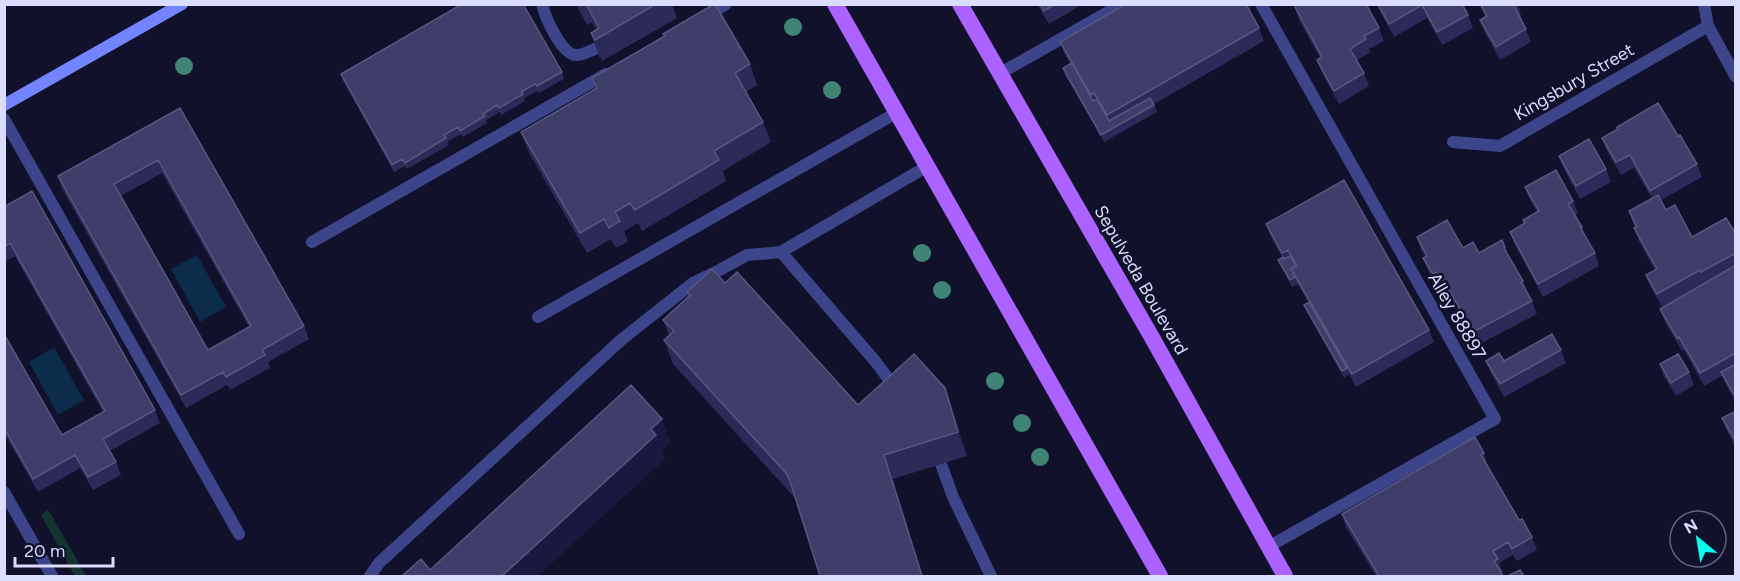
<svg xmlns="http://www.w3.org/2000/svg" width="1740" height="581" viewBox="0 0 1740 581" font-family="Figtree,sans-serif">
	<style>
		.green { fill: #14352f }
		.water { fill: #0b2c4b }
		.lines { fill: none; stroke-linecap: round; stroke-linejoin: round }
		.service { stroke: #3c458a; stroke-width: 12 }
		.minor { stroke: #3c458a; stroke-width: 12 }
		.secondary { stroke: #7285ff; stroke-width: 12 }
		.primary { stroke: #ab62ff; stroke-width: 16 }
		.tree { fill: #3f8474 }
		.wall { fill: #2c2a59; fill-rule: evenodd }
		.shaded-wall { fill: #19183f }
		.building { fill: #3f3e6a; stroke: #575782; stroke-width: 1.5; fill-rule: evenodd }
		.labels { text-anchor: middle; dominant-baseline: central; stroke-width: 5; stroke-linejoin: round; paint-order: stroke }
		.street-label { font-size: 18px; fill: #dbddff; stroke: #11112b }
	</style>
	<rect width="100%" height="100%" fill="#11112b"/>
	<path class="green" d="M48,510L52,516L86,576H75L41,515Z"/>
	<path class="water" d="M197,255L226,307L200,322L171,269Z
		M54,347L84,400L58,415L29,362Z"/>
	<g class="lines">
		<path class="service" d="M542,4C545,17 562,56 577,55C586,55 596,48 604,44
			M1261,4L1495,419L1268,547
			M704,17L726,4
			M999,74L1122,4
			M4,119L239,534
			M312,242L606,74
			M538,317L896,113
			M896,389L875,361L781,252L926,167
			M941,464L953,497L991,576
			M4,492L52,576
			M370,576L379,563L621,340L693,283L716,272L747,255L781,252"/>
		<path class="minor" d="M1704,4L1708,26L1736,77
			M1453,142L1500,146L1708,26"/>
		<path class="secondary" d="M4,105L182,4"/>
		<path class="primary" d="M835,4L1160,576
			M960,4L1154,341L1285,576"/>
	</g>
	<g class="tree">
		<circle cx="793" cy="27" r="9"/>
		<circle cx="184" cy="66" r="9"/>
		<circle cx="832" cy="90" r="9"/>
		<circle cx="922" cy="253" r="9"/>
		<circle cx="942" cy="290" r="9"/>
		<circle cx="995" cy="381" r="9"/>
		<circle cx="1022" cy="423" r="9"/>
		<circle cx="1040" cy="457" r="9"/>
	</g>
	<path class="wall" d="M576,4H672L677,18L602,61L598,54L591,33L596,30L592,22L587,25Z
		M1037,4H1083L1049,24Z
		M1376,4H1462L1468,15L1473,28L1442,45L1427,18L1394,37Z
		M1480,4H1519L1518,5L1521,15L1519,16L1526,29L1531,42L1500,60L1485,33L1480,20L1485,17Z
		M1295,7L1379,28L1384,41L1369,49L1371,52L1357,60L1364,73L1369,86L1339,104L1322,73L1317,60L1320,58L1299,20Z
		M1259,28L1264,41L1154,104L1157,112L1104,142L1065,75L1063,68L1070,64L1065,55L1060,42Z
		M750,64L757,85L746,92L763,122L771,142L723,171L726,181L642,231L638,223L624,231L628,242L616,248L611,239L587,253L529,153L521,132L596,89L592,78Z
		M562,72L564,79L539,93L538,91L524,98L525,101L501,115L500,112L486,120L487,123L463,137L461,134L454,138L448,142L449,145L407,169L405,166L394,172L343,81L341,74Z
		M180,108L304,326L309,339L268,362L270,368L230,390L227,385L186,408L62,189L58,176ZM162,173L249,327L208,350L121,196Z
		M1678,136L1697,164L1702,177L1661,200L1666,210L1692,237L1736,234V403L1726,385L1722,376L1704,386L1684,350L1682,351L1665,322L1660,309L1705,283L1662,307L1651,288L1646,275L1655,270L1639,241L1629,211L1652,198L1634,168L1621,175L1607,151L1602,138Z
		M1559,156L1606,169L1611,182L1580,199L1564,169Z
		M1525,187L1573,201L1578,214L1575,215L1582,227L1586,237L1595,253L1599,266L1543,297L1515,245L1510,232L1525,224L1523,220L1537,212L1530,200Z
		M4,207L155,410L160,423L110,451L116,462L121,475L93,490L80,468L38,492L4,433V334L62,435L103,412L15,256L4,262Z
		M1266,224L1429,330L1434,342L1356,387L1349,374L1344,378L1307,312L1304,305L1308,302L1298,284L1292,287L1281,266L1278,260L1282,257L1271,237Z
		M1417,237L1463,248L1479,253L1505,247L1509,257L1523,281L1537,314L1478,345L1450,296L1448,297L1441,285L1437,287L1428,271L1423,258L1425,257L1421,250Z
		M725,283L858,405L945,388L954,412L967,456L893,479L923,576H820L795,498L673,364L664,340L669,335L663,320L689,297L687,292Z
		M1561,350L1566,363L1504,397L1491,373L1486,361H1504Z
		M1660,364L1689,372L1694,385L1676,396L1664,377Z
		M1736,411V447L1727,431L1722,418Z
		M1484,453L1488,467L1519,520L1532,537L1537,550L1517,561L1513,555L1499,563L1503,572L1501,573L1503,576H1376L1346,527L1342,514Z"/>
	<path class="shaded-wall" d="M945,388L954,412L967,456L958,432Z
		M662,419L671,443L662,451L665,459L538,576H502Z
		M884,455L893,479L923,576H922Z"/>
	<path class="building" d="M462,4H523L562,72L537,86L535,84L521,92L523,94L499,108L497,105L483,114L485,116L460,131L458,127L444,135L446,138L405,163L402,159L392,165L341,74Z
		M586,4H656L595,40L591,33L599,28Z
		M714,4H715L750,64L735,73L763,122L714,151L719,160L635,210L630,203L615,212L620,221L609,228L604,219L580,233L521,132L597,88L592,78L665,36L663,34Z
		M1040,4H1055L1044,11Z
		M1126,4H1246L1259,28L1107,115L1094,93L1091,95L1060,42Z
		M1299,4H1366L1379,28L1364,36L1366,39L1350,49L1364,73L1334,91L1317,60L1322,57L1295,7Z
		M1378,4H1462L1468,15L1437,32L1422,5L1389,24Z
		M1480,4H1513L1526,29L1496,47L1480,20L1487,16Z
		M1072,63L1093,101L1097,99L1109,121L1150,98L1154,105L1101,135L1063,68Z
		M1658,103L1678,136L1680,135L1697,164L1650,191L1630,155L1616,162L1602,138L1618,129L1617,127Z
		M180,108L304,326L262,350L265,355L226,377L223,372L181,395L58,176ZM158,160L251,326L208,350L114,184Z
		M1589,139L1606,169L1576,186L1559,156Z
		M1556,170L1573,201L1568,204L1582,227H1580L1595,253L1538,284L1510,232L1525,223L1523,220L1539,211L1525,187Z
		M1344,180L1429,330L1352,374L1291,269L1297,266L1288,250L1282,253L1266,224Z
		M32,191L155,410L103,439L116,462L88,477L75,455L33,479L4,428V334L62,435L105,411L10,243L4,247V207Z
		M1658,195L1666,210L1675,205L1692,237L1726,218L1736,234V253L1701,272L1700,270L1657,294L1646,275L1657,269L1634,228L1637,227L1629,211Z
		M1447,220L1463,248L1473,242L1479,253L1502,240L1505,247L1504,248L1523,281L1521,282L1532,301L1473,332L1445,283L1444,284L1437,272L1433,274L1423,258L1427,256L1417,237Z
		M1290,256L1296,266L1291,269L1295,277L1290,280L1278,260L1283,257L1284,259Z
		M1736,265V353L1700,373L1679,337L1677,338L1660,309Z
		M712,269L725,283L737,272L858,405L914,354L945,388L958,432L884,455L922,576H820L790,481L786,473L664,340L674,331L663,320L690,295L687,292Z
		M1309,302L1347,368L1342,371L1304,305Z
		M1552,334L1561,350L1500,384L1486,361L1499,353L1504,361Z
		M1678,354L1689,372L1671,383L1660,364Z
		M1736,364V398L1721,372Z
		M631,385L662,419L651,429L656,435L502,576H402L421,559L430,570Z
		M1736,411V442L1722,418Z
		M1475,437L1484,453L1481,455L1519,520L1522,519L1532,537L1512,549L1508,542L1493,551L1498,559L1494,561L1503,576H1379L1342,514Z
		M1520,570L1524,576H1508Z"/>
	<g class="labels">
		<g class="street-label">
			<text transform="translate(1574 82) rotate(-30)">Kingsbury Street</text>
			<text transform="translate(1141 280) rotate(60)">Sepulveda Boulevard</text>
			<text transform="translate(1457 316) rotate(60)">Alley 88897</text>
		</g>
	</g>
	<rect width="1740" height="581" fill="none" stroke="#dbddff" stroke-width="12"/>
	<g transform="translate(1698 539) rotate(330)"><circle r="28" fill="#11112b" stroke="#626380" stroke-width="1.5"/>
	<path d="M0-4.5L10 22L0 15L-10 22Z" fill="#07fff0"/>
	<text y="-9" font-size="16" font-weight="bold" text-anchor="middle" fill="#dbddff">N</text>
	</g>
	<path d="M15 557v9h98v-9" fill="none" stroke="#dbddff" stroke-width="3"/>
	<text x="24" y="557" font-size="18" fill="#dbddff" stroke="#11112b" stroke-width="4.5" paint-order="stroke">20 m</text>
</svg>
